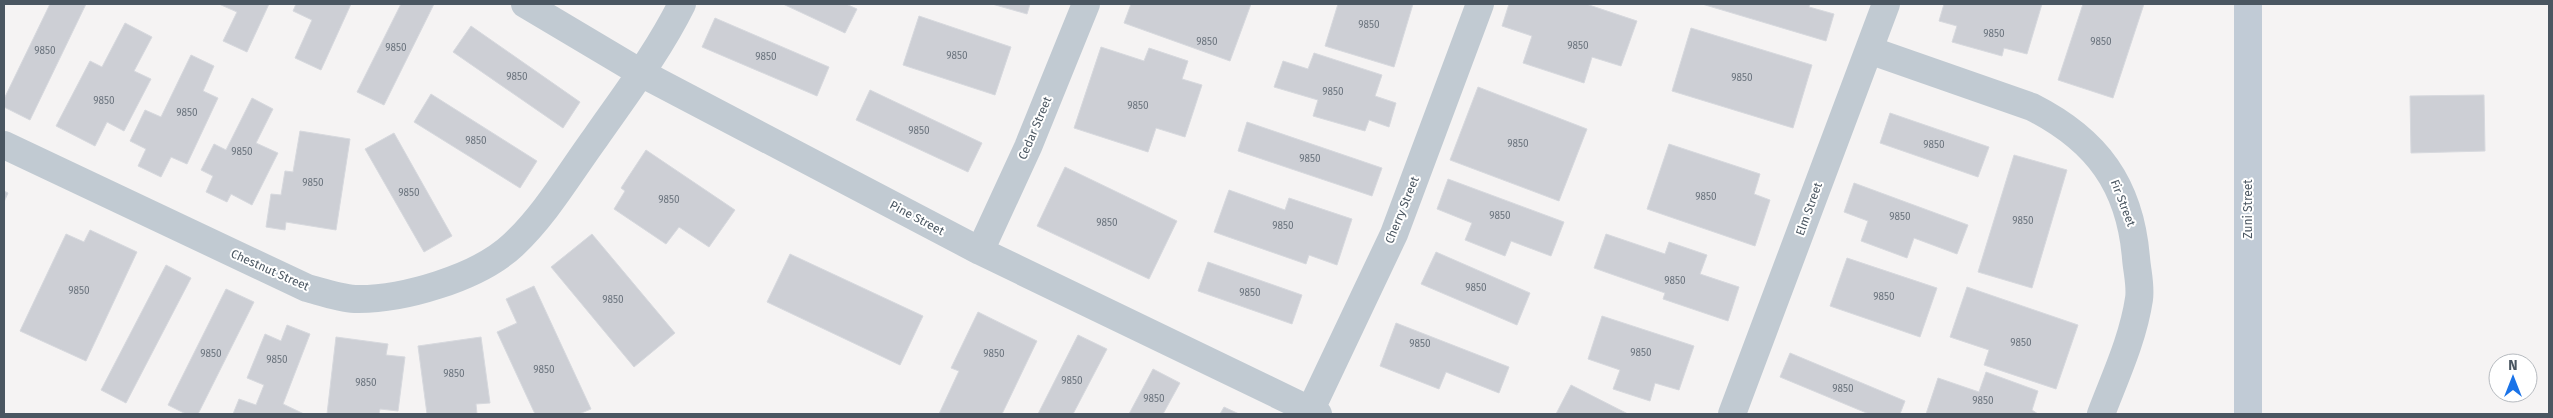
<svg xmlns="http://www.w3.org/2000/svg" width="2553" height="418" viewBox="0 0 2553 418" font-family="'Fira Sans',sans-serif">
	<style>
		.building { fill: #cdcfd5; stroke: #d7d9de }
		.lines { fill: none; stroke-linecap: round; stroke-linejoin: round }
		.street { stroke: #c1cad2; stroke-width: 28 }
		.secondary { stroke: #c1cbd6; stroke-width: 28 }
		.labels { text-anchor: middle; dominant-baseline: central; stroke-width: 4; stroke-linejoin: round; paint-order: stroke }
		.number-label { font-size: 10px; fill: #6b747e }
		.street-label { font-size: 12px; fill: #4a5661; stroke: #fff }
	</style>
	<rect width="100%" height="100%" fill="#f5f3f3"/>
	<path class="building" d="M50,4H86L30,120L4,107V99Z
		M219,4H269L247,52L223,41L237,12Z
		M296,4H351L321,70L295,58L312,20L293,11Z
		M401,4H434L384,105L357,92Z
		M783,4H846L857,9L845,33Z
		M992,4H1030L1027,14Z
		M1131,4H1251L1230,61L1124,23Z
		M1338,4H1413L1394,67L1325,46Z
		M1509,4H1586L1637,21L1621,66L1592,57L1584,83L1523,63L1532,36L1502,26Z
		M1702,4H1810L1809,7L1834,14L1826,41Z
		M1944,4H2042L2027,54L2004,48L2002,56L1952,42L1957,26L1939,21Z
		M2083,4H2144L2113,98L2058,80Z
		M919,16L1011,47L995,95L903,65Z
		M715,18L829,67L817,96L702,47Z
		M125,23L152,37L134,71L151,79L124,131L107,122L95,146L56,126L90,61L102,67Z
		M471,26L580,102L563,128L453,52Z
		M1691,28L1812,65L1793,128L1672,91Z
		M1101,47L1144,61L1149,48L1188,61L1182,79L1202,85L1185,137L1156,128L1148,152L1074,128Z
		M1314,53L1382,75L1375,96L1396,103L1389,127L1369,120L1365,131L1313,116L1318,100L1274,87L1283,61L1308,69Z
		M191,55L214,66L203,91L218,98L187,164L171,157L161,177L138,166L146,149L130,141L145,110L161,117Z
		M1478,87L1587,129L1559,201L1450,160Z
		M870,90L982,143L968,172L856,120Z
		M431,94L537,161L520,188L414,122Z
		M2484,95L2485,151L2411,153L2410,96Z
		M252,98L273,109L256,143L278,153L252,205L231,194L227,202L206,192L213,176L201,170L214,144L226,150Z
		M1890,113L1989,147L1978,177L1880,143Z
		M1247,122L1382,168L1372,196L1238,151Z
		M300,131L350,139L336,230L286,222L285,230L266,227L271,194L281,195L285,171L293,172Z
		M394,133L452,236L424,252L365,149Z
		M1669,144L1760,174L1754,194L1770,200L1755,246L1647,209Z
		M646,150L735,210L709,247L679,227L666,244L614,209L625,191L621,188Z
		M2014,155L2067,170L2032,288L1978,272Z
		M1065,167L1177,221L1149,279L1037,226Z
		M1448,179L1564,222L1551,256L1511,241L1505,256L1465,240L1472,223L1437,209Z
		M1854,183L1968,225L1957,254L1914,238L1907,258L1861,241L1868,221L1844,212Z
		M1229,190L1285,210L1289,198L1352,219L1337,265L1309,255L1306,264L1214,232Z
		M4,191L8,193L4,202Z
		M90,230L137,252L86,361L20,331L66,234L84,242Z
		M592,234L675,333L634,367L551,267Z
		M1606,234L1665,254L1669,242L1707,255L1700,274L1739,287L1728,321L1663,299L1665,293L1594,268Z
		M1436,252L1530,293L1517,325L1421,284Z
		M790,254L923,316L900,365L767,302Z
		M1847,258L1937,288L1920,337L1830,306Z
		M1208,262L1302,295L1292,324L1198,291Z
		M166,265L191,278L126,403L101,390Z
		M534,286L591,409L579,414H535L497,332L517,323L506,299Z
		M1967,287L2078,325L2056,389L1984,365L1989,350L1950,337Z
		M226,289L254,302L198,414H186L168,405Z
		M978,312L1037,341L1002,414H939L959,371L951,368Z
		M1602,316L1694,346L1679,390L1655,383L1650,401L1613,389L1620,370L1588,359Z
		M1396,323L1509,367L1499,393L1446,372L1439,389L1380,366Z
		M287,325L310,334L283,404L304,414H233L239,399L256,405L264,385L247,378L265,334L281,341Z
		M1078,335L1107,349L1073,414H1038Z
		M336,337L388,344L386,355L405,357L398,411L380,409L379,414H327Z
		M481,337L490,403L476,404L477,414H427L418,346Z
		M1790,353L1905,401L1900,414H1869L1780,377Z
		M1153,369L1180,383L1163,414H1129Z
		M1986,372L2038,391L2032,410L2038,414H1926L1938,378L1979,392Z
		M1571,385L1628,414H1556Z
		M1224,407L1239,414H1220Z"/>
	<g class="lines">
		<path class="street" d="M525,4L641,73L980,251L1318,414
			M1869,50L2032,107C2097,140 2130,185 2136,258C2137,271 2141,286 2139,299C2133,339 2115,377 2101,414
			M4,145L307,288C322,292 339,298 355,299C402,300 478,278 513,245C546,214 569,174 596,137C626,94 658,52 682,4
			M980,251L1028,147L1086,4
			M1311,409L1394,234L1480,4
			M1732,414L1886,4"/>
		<path class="secondary" d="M2248,414V4"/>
	</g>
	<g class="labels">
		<g class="number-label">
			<text x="1369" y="25">9850</text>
			<text x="1994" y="34">9850</text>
			<text x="1207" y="42">9850</text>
			<text x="2101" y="42">9850</text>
			<text x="1578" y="46">9850</text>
			<text x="396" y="48">9850</text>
			<text x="45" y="51">9850</text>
			<text x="957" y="56">9850</text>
			<text x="766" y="57">9850</text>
			<text x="517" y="77">9850</text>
			<text x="1742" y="78">9850</text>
			<text x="1333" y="92">9850</text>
			<text x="104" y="101">9850</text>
			<text x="1138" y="106">9850</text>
			<text x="187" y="113">9850</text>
			<text x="919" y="131">9850</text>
			<text x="476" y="141">9850</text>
			<text x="1518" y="144">9850</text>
			<text x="1934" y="145">9850</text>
			<text x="242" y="152">9850</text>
			<text x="1310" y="159">9850</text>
			<text x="313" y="183">9850</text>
			<text x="409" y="193">9850</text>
			<text x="1706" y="197">9850</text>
			<text x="669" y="200">9850</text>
			<text x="1500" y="216">9850</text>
			<text x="1900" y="217">9850</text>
			<text x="2023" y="221">9850</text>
			<text x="1107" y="223">9850</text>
			<text x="1283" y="226">9850</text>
			<text x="1675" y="281">9850</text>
			<text x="1476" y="288">9850</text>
			<text x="79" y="291">9850</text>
			<text x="1250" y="293">9850</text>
			<text x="1884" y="297">9850</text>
			<text x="613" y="300">9850</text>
			<text x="2021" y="343">9850</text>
			<text x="1420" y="344">9850</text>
			<text x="1641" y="353">9850</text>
			<text x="211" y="354">9850</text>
			<text x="994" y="354">9850</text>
			<text x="277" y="360">9850</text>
			<text x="544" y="370">9850</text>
			<text x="454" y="374">9850</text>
			<text x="1072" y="381">9850</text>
			<text x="366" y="383">9850</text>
			<text x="1843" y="389">9850</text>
			<text x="1154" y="399">9850</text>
			<text x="1983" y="401">9850</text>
		</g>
		<g class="street-label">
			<text transform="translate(1035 128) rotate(-67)">Cedar Street</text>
			<text transform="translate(2123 203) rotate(69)">Fir Street</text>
			<text transform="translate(1809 209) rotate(-70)">Elm Street</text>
			<text transform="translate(2248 209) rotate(-90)">Zuni Street</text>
			<text transform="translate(1402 210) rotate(-68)">Cherry Street</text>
			<text transform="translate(917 218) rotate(28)">Pine Street</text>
			<text transform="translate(270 270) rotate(24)">Chestnut Street</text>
		</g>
	</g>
	<rect width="2553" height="418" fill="none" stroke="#4a5661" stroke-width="10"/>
	<g transform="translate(2513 378)"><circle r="24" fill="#ffffff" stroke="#b7bbc0"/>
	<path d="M0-4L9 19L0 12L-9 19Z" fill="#1a73e8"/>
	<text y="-8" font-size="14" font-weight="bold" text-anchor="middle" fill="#4a5661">N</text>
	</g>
</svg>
